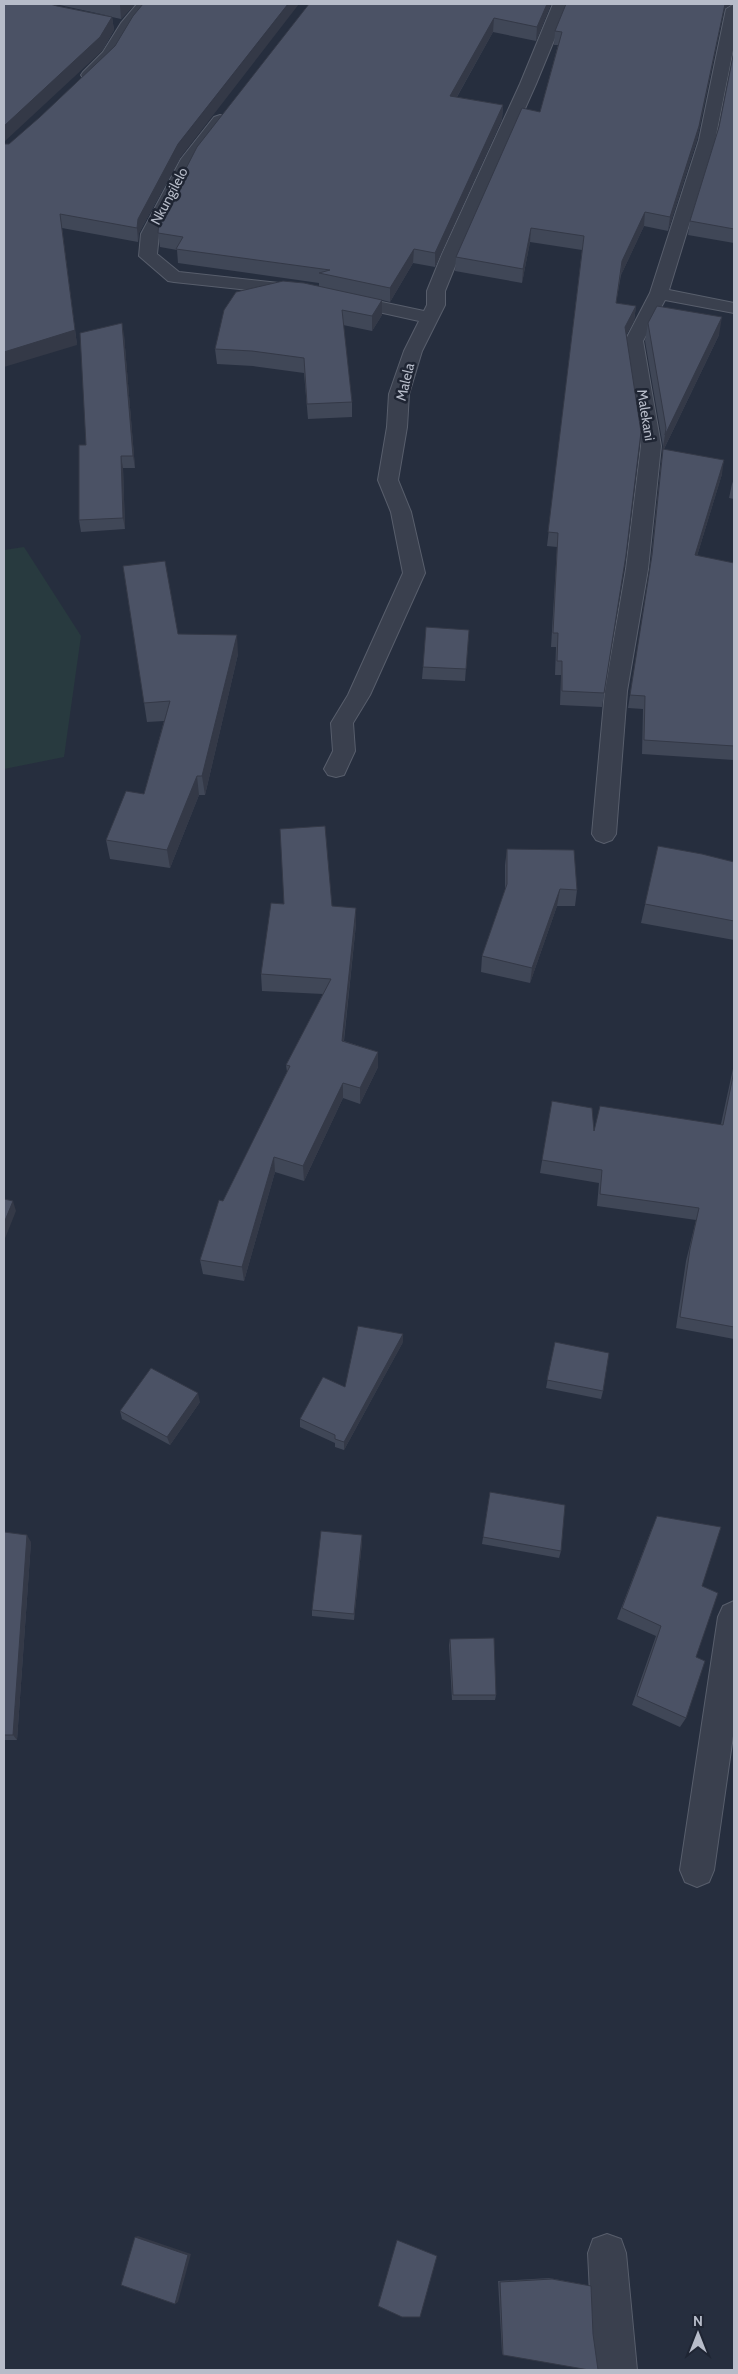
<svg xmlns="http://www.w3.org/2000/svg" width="738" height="2374" viewBox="0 0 738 2374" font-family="Cabin,sans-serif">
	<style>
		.green { fill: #283a3f }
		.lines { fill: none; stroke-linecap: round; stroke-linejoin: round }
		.street-casing { stroke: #585e6c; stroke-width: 2 }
		.street { fill: #3a404e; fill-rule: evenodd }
		.wall { fill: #404757 }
		.shaded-wall { fill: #343947 }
		.building { fill: #4b5265; stroke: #343947 }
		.labels { text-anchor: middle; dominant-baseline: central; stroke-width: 5; stroke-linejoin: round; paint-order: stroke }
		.far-street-label { font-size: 14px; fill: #b7bcc9; stroke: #1f2533 }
	</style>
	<rect width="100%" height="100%" fill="#262e3e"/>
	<path class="green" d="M24,547L81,636L64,757L4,769V550Z"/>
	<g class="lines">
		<defs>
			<path id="street" d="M137,4H153L133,28L115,58L95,78H83L81,75L83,72L103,52L121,23Z
				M553,4H569L536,84L460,254L445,291V305L422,351L409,394L407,427L398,480L411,512L425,573L370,695L353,723L355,751L344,775L336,777L328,775L324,769L333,751L331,723L348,695L403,573L391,512L378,480L387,427L389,394L404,351L419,321L338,303L335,299L338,295L344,294L424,311L427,305V291L442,254L520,84Z
				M734,4V45L715,140L669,290L734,303V313L665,300L643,341L661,446L648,569L627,691L616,834L612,840L604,843L596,840L592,834L605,691L626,569L641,446L625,341L650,293L699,140L726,9Z
				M220,115L226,117L228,120L197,160L159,234L157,254L179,272L297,285L303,286L306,290L303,294L297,295L174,282L168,281L139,256L141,234L181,159L214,117Z
				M734,1601V1729L714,1870L709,1882L697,1887L685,1882L680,1870L718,1617L723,1606Z
				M607,2234L621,2239L626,2253L637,2370H597L592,2332L588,2253L593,2239Z"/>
		</defs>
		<use href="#street" class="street-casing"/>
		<use href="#street" class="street"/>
	</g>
	<path class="wall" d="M55,4H135L121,19L112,17L114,30L102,51L57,6L110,16Z
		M309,4H551L536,41L493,32L457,97L503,105L502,119L435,267L413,263L390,302L382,300V315L372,331L343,325L352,402V417L308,419L304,373L253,366L217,364L215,349L319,286V283L178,263L177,250L160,247L158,233Z
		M566,4H732L724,9L697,140L668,231L644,226L621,275L616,303L636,306L634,321L626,335V555L602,707L560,705L561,675H555L556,647H551L557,547L547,546L582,250L530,242L522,283L455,271L456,257L540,112L558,45H554L555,31Z
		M734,51V243L688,235L690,221L719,127Z
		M4,144L180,158L139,233L138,242L62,228L77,345Z
		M648,323L719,335L664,449L722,474L697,556L734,563V760L642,754L643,709L628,708L650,569L661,463L663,451L662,453L663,446L645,341Z
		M124,335L135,468H123L125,529L81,532L79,520L86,445Z
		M734,479V499L729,498L732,484Z
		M123,566L178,634L238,654L205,795H199L170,868L110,859L106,840L144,794L164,721L147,722Z
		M469,630L465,681L422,679L423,667Z
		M658,846L734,862V940L641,923Z
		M507,849L577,890L575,906H557L530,983L481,972L482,956L505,890V865Z
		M332,906L356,924L344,1041L378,1052V1067L360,1104L343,1098L304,1181L275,1172L244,1281L203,1274L200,1260L223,1201L287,1072L286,1065L323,994L262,991L261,974Z
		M734,1064V1339L676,1328L686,1261L696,1220L597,1206L599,1183L540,1173L552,1101L594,1131L721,1124Z
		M403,1342L344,1450L335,1447V1443L300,1427V1419L345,1387Z
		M555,1342L603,1391L601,1399L546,1388Z
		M200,1402L170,1445L122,1419L120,1411Z
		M490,1492L561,1551L559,1558L482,1544Z
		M652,1528L702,1586L696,1657L686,1718L680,1727L632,1705L656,1636L617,1619Z
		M4,1532L31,1542L17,1740H4Z
		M362,1535V1542L354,1620L312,1616V1610Z
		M450,1639L496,1695L495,1700H452L449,1645Z
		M549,2278L591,2286L503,2355L502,2353L498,2281Z"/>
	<path class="shaded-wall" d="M121,4H135L121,19L120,5Z
		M288,4H299L180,158L139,233L138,242L137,228L138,219L178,144Z
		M547,4H551L536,41L537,27Z
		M725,4H732L724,9L697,140L668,231L670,217Z
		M112,17L114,30L102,51L4,142V126Z
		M494,18L493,32L450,109V96Z
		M503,105L502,119L435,267V253Z
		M645,212L644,226L621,275L622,261Z
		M60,214L77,345L4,367V352Z
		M531,228L530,242L522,283L523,269Z
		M414,249L413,263L390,302V288Z
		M382,300V315L372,331V316Z
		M636,306L634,321L623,341L625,327Z
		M722,317L719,335L662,453L665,435Z
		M122,323L124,335L135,468L133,456Z
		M121,456L123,468L125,529L123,518Z
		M724,460L722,474L693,569L695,555Z
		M237,635L238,654L205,795L202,776Z
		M197,776L199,795L170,868L167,850Z
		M560,889L557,906L530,983L532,968Z
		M356,908V924L342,1056V1041Z
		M378,1052V1067L360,1104V1088Z
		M343,1083V1098L304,1181L303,1166Z
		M274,1157L275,1172L244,1281L242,1267Z
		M13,1201L16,1211L4,1241V1223Z
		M403,1334V1342L344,1450V1442Z
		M198,1393L200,1402L170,1445L167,1437Z
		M27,1535L31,1542L17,1740L13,1735Z
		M362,1535V1542L354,1620V1614Z
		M138,2236L191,2254L178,2302L175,2304L135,2237Z"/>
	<path class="building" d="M4,4H50L57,6L112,17L100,37L4,126Z
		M143,4H288L178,144L138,219L137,228L60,214L75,330L4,352V144H9L40,117L115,46L133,16Z
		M309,4H547L537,27L494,18L450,96L503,105L435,253L414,249L390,288L319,273L330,270L176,249L183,237L158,233L159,221L197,147Z
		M566,4H725L699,126L670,217L645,212L622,261L616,303L636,306L625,327L641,432L626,555L604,693L562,691V661H557L558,633H553L558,533L548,532L584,236L531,228L523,269L456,257L522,108L540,112L562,32L555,31Z
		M734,51V229L690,221L719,127Z
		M283,281L304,283L382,300L372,316L342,310L352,402L307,404L304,358L252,351L215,349L224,310L236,292Z
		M657,306L722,317L665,435L666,428L648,323Z
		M122,323L133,456H121L123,518L79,520V445H86L80,333Z
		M663,449L724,460L695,555L734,563V746L644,740L645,696L630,695L652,555Z
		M165,561L178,634L237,635L202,776H197L167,850L106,840L126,791L144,794L170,701L144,703L123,566Z
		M426,627L469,630L466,669L423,667Z
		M325,826L332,906L356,908L342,1041L378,1052L360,1088L343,1083L303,1166L274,1157L242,1267L200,1260L219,1200L223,1201L290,1066L286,1065L331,979L261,974L271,903L284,904L280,829Z
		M658,846L702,854L734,862V921L645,904Z
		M507,849L574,850L577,890L560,889L532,968L482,956L507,884Z
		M734,1071V1327L680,1317L690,1249L699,1208L600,1194L602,1170L542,1160L552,1101L592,1108L594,1131L600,1106L723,1125Z
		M4,1199L13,1201L4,1223Z
		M358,1326L403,1334L344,1442L335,1439V1435L300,1419L323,1377L345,1387Z
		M555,1342L609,1353L603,1391L547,1380Z
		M151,1368L198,1393L167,1437L120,1411Z
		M490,1492L565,1505L561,1551L483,1537Z
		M657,1516L721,1527L702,1586L718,1593L696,1657L705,1661L686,1718L637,1696L661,1626L622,1608Z
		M321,1531L362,1535L354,1614L312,1610Z
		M4,1532L27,1535L13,1735H4Z
		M494,1638L496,1695H453L450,1639Z
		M135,2237L188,2255L175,2304L121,2285Z
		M397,2240L437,2256L420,2317H402L378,2306Z
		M552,2279L591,2286L593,2334L598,2370H589L503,2355L500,2282Z"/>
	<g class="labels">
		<g class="far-street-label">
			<text transform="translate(169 196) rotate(-62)">Nkungilelo</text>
			<text transform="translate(405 382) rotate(-76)">Malela</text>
			<text transform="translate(646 415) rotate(81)">Malekani</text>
		</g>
	</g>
	<rect width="738" height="2374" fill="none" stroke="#b7bcc9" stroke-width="10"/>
	<g transform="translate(698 2334)" stroke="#1f2533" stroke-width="4" paint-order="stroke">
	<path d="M0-4L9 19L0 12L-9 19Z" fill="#b7bcc9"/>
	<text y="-8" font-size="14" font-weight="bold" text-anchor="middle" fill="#b7bcc9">N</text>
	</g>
</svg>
